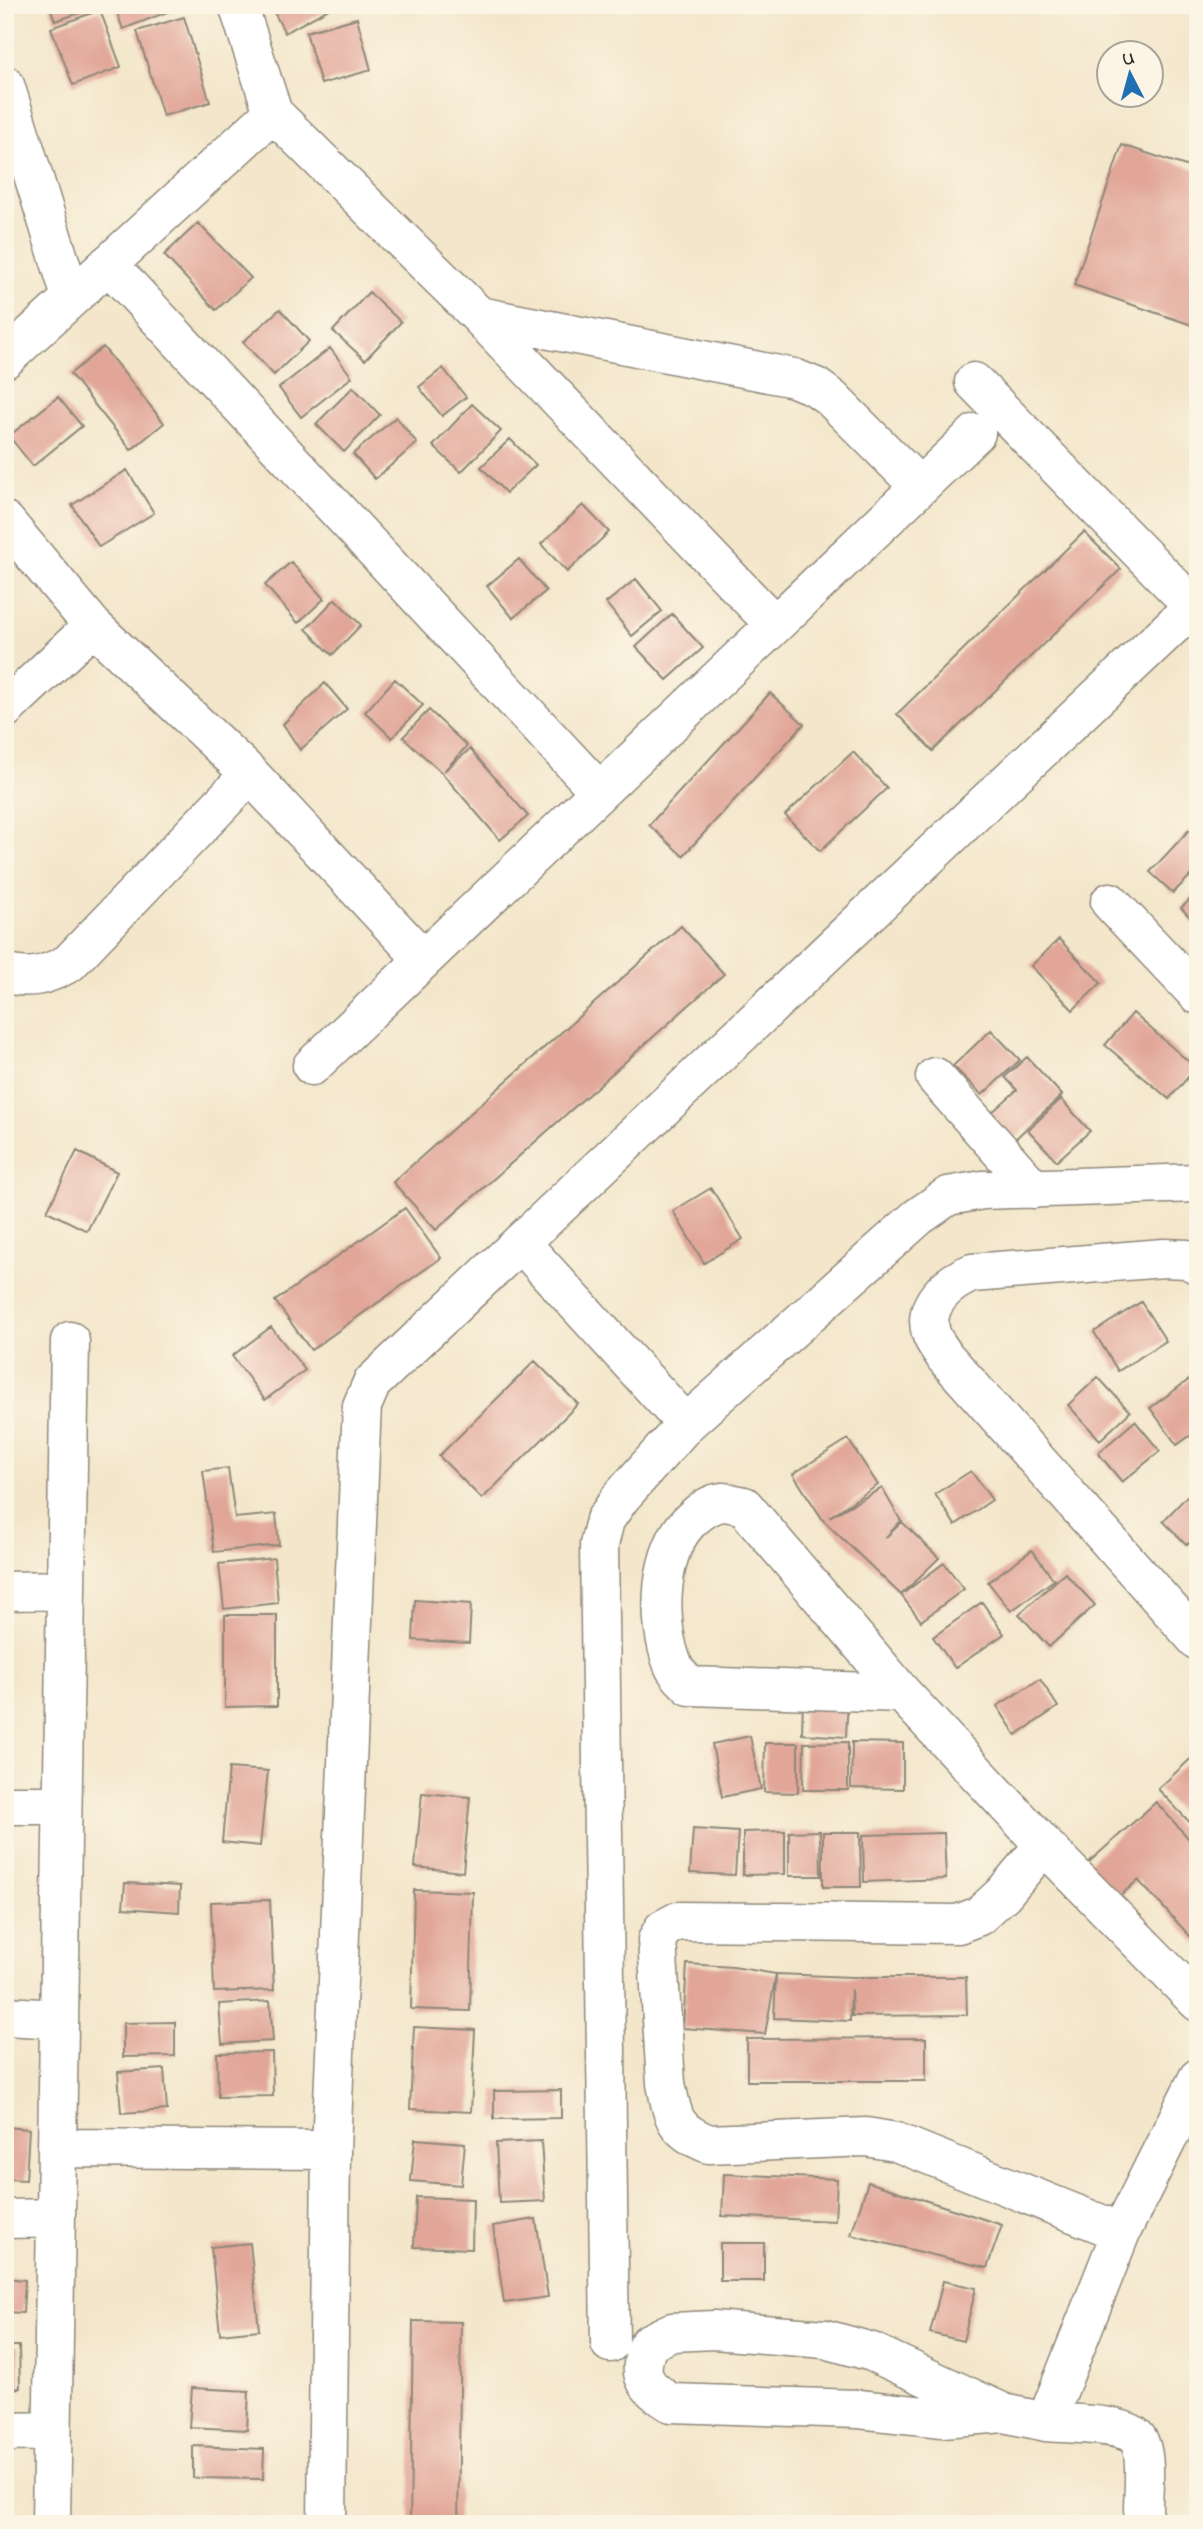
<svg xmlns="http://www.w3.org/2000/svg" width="1203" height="2529" viewBox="0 0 1203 2529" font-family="'Indie Flower',sans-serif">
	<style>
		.building { fill: #e1a698 }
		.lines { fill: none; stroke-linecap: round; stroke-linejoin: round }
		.minor-casing { stroke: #8f887a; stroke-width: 41 }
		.minor { stroke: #fff; stroke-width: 38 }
	</style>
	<rect width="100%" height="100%" fill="#fcf5e5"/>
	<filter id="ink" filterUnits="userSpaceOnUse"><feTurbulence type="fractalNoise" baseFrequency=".0143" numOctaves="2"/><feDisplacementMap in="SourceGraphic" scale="14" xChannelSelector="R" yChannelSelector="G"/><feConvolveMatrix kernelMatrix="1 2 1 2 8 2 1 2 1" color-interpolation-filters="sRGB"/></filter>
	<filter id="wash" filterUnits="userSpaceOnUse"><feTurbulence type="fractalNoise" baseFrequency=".00686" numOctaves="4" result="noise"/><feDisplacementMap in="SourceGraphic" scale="28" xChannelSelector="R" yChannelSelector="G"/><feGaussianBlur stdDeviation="1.57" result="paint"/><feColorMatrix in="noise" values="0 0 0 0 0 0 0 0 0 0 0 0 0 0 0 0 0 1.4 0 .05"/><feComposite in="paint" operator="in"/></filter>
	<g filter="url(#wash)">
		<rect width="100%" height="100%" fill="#f3e6ca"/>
		<g id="blocks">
			<path class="building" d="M49,5H101V6L55,21Z
				M114,5H177L178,8L123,29Z
				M270,5H336L285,33Z
				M100,10L121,67L73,85L51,28Z
				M184,17L210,102L163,116L137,31Z
				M357,18L371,70L321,84L306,32Z
				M1122,145L1198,170V327L1074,285Z
				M198,223L251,278L216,310L164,255Z
				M369,292L401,322L365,360L333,331Z
				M280,309L309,341L274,375L243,342Z
				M103,347L164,423L131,450L70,374Z
				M330,348L352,377L301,417L279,388Z
				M443,368L466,397L442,416L419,387Z
				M353,387L380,415L344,452L316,424Z
				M58,397L82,426L33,466L9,436Z
				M472,404L501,431L461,472L433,446Z
				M396,417L417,443L375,479L353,454Z
				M510,439L536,465L506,493L481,467Z
				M127,470L154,513L99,547L72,505Z
				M583,505L609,532L567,572L541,544Z
				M1084,532L1121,569L933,751L897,714Z
				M519,559L546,591L513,618L487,586Z
				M291,562L324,599L298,623L265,585Z
				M636,579L662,611L632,636L606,603Z
				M335,599L361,625L332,655L306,629Z
				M672,614L703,648L667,680L636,647Z
				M395,679L423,705L392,738L365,712Z
				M325,683L347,709L300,750L283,724Z
				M770,693L804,724L683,856L649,825Z
				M429,710L467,746L444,771L470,749L528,816L500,840L442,773L403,737Z
				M853,752L887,788L820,851L785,815Z
				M1189,830L1198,839V868L1173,893L1150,872Z
				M1198,892V926L1181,908Z
				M681,926L724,974L436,1230L393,1182Z
				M1059,939L1101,983L1073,1010L1031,966Z
				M1133,1013L1196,1068L1169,1099L1105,1045Z
				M991,1030L1020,1060L982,1095L953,1066Z
				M1027,1057L1062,1095L1014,1140L990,1114L1017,1090L1005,1077Z
				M1061,1099L1090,1131L1057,1161L1028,1130Z
				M77,1151L117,1172L87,1231L47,1211Z
				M711,1188L743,1239L704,1263L673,1211Z
				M405,1208L441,1258L311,1350L275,1301Z
				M1141,1302L1166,1341L1118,1371L1094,1332Z
				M271,1327L305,1370L265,1400L232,1356Z
				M535,1361L578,1404L482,1499L439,1456Z
				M1098,1377L1130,1412L1100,1440L1068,1405Z
				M1190,1379L1198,1390V1430L1177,1445L1150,1408Z
				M1135,1421L1160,1451L1122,1482L1098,1453Z
				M848,1439L878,1485L829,1517L882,1488L901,1521L885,1538L902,1522L939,1558L901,1595L944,1563L964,1589L921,1621L901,1595L823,1520L793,1474Z
				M228,1468L235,1518L276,1514L279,1545L214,1552L203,1471Z
				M971,1471L992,1500L955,1525L935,1494Z
				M5,1489L11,1490L6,1513H5Z
				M1193,1490L1198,1494V1534L1187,1545L1163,1521Z
				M1032,1550L1054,1580L1011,1611L988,1582Z
				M274,1558L278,1603L224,1609L219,1564Z
				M1065,1573L1095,1605L1049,1647L1019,1614Z
				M415,1600L471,1604L469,1643L413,1640Z
				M982,1602L1004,1634L955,1668L933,1637Z
				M225,1615H277V1706L225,1707Z
				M1040,1679L1058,1707L1016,1735L997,1706Z
				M803,1697L848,1699L846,1737L802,1734Z
				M750,1736L761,1789L722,1797L712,1744Z
				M848,1742V1790H803L804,1743Z
				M852,1742L903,1743V1789L851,1788Z
				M765,1743H798V1793L764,1792Z
				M1198,1752V1831L1158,1789Z
				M229,1768L268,1771L260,1846L222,1842Z
				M422,1793L470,1797L463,1872L415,1867Z
				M1156,1802L1198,1849V1945L1138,1880L1119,1897L1088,1863Z
				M693,1829L738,1832L735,1875L690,1873Z
				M785,1831V1874L743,1875V1832Z
				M820,1831L821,1876H789V1832Z
				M823,1832H860L861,1887H823Z
				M944,1833L946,1879L864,1882L863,1835Z
				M125,1883L180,1886L179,1912L123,1908Z
				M414,1890L473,1892L470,2011L411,2009Z
				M270,1900L274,1990L214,1992L211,1902Z
				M687,1964L733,1967L776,1974L765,2034L683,2028Z
				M776,1974L852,1977H966L967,2015L852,2016L851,1989L850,2021L774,2018Z
				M270,2001L273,2041L222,2044L219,2004Z
				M175,2022V2056L123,2057V2023Z
				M414,2027L475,2030L471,2112L410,2109Z
				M926,2038V2081H747V2039Z
				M272,2052L273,2096L218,2097L217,2053Z
				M164,2069L167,2110L121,2113L118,2072Z
				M561,2090V2118L494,2119V2091Z
				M5,2127L29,2129L26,2180L5,2179Z
				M415,2139L465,2143L461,2185L411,2181Z
				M541,2141L545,2201L499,2203L496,2143Z
				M724,2174L837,2179L835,2221L722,2216Z
				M868,2182L1002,2225L987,2268L851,2235Z
				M416,2197L473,2199L472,2249L414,2247Z
				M536,2219L548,2297L504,2303L493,2226Z
				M250,2243L259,2330L220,2334L211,2247Z
				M720,2243H764V2281H720Z
				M5,2278L25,2280L23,2313L5,2312Z
				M943,2281L976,2288L963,2341L930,2333Z
				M413,2321L461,2322L458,2524H410Z
				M5,2346H19L20,2388L5,2389Z
				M192,2388L249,2391L247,2430L189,2427Z
				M193,2446L264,2449L263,2479L193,2478Z"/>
		</g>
	</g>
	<g filter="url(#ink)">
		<use href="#blocks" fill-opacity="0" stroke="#8f887a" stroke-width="2"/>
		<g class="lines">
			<defs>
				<path id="minor" d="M238,5L273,113L479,316L774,624
					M5,85L71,297
					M108,264L599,791
					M479,316L794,378L816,387L831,398L919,486
					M5,359L273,113
					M974,382L1198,611
					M5,521L93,626L250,774L423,959
					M5,709L93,626
					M1110,902L1198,995
					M5,973C30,981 47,975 69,963L250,774
					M312,1066L976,433
					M935,1077L1034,1189
					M521,1243L686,1424
					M1198,1265L1187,1259L1164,1258L972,1273C949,1282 922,1304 931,1333C933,1341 941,1350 945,1357L1198,1641
					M5,1591L66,1590
					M902,1693L690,1686C684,1680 676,1673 673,1665C656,1623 657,1548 694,1517C702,1510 712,1503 723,1502C729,1502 738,1505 744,1506L902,1693L1044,1845L1198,2002
					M5,1805H62
					M1044,1845L1003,1894L979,1916L958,1924L678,1921L663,1929L657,1940L666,2083C673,2119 674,2130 709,2144L866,2137L896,2142L1121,2232
					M5,2016L59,2019
					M57,2148L331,2150
					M5,2219L56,2218
					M610,2343L599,1545L605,1520L621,1497L686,1424L918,1217L948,1196L983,1190L1198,1183
					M1004,2413L943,2418L858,2409L671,2403C643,2385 636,2375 649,2343L672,2332L714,2330L825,2339L872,2352L1004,2413L1046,2422L1121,2232L1198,2078
					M1046,2422C1066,2424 1125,2423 1137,2438C1148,2452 1143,2492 1143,2509
					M5,2432L52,2431
					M51,2524L70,1341
					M327,2524L331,2150L361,1427L362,1406L372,1383L1198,602"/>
			</defs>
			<use href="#minor" class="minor-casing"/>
			<use href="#minor" class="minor"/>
		</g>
	</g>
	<rect width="1203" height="2529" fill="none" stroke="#fcf5e5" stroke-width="28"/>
	<g transform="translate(1130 74) rotate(354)"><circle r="33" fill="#fcf5e5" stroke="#a8a49b" stroke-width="2"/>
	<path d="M0-5L12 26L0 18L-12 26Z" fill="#1f6fb2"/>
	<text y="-10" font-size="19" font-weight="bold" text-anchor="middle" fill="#2b2b2b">U</text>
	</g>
</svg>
